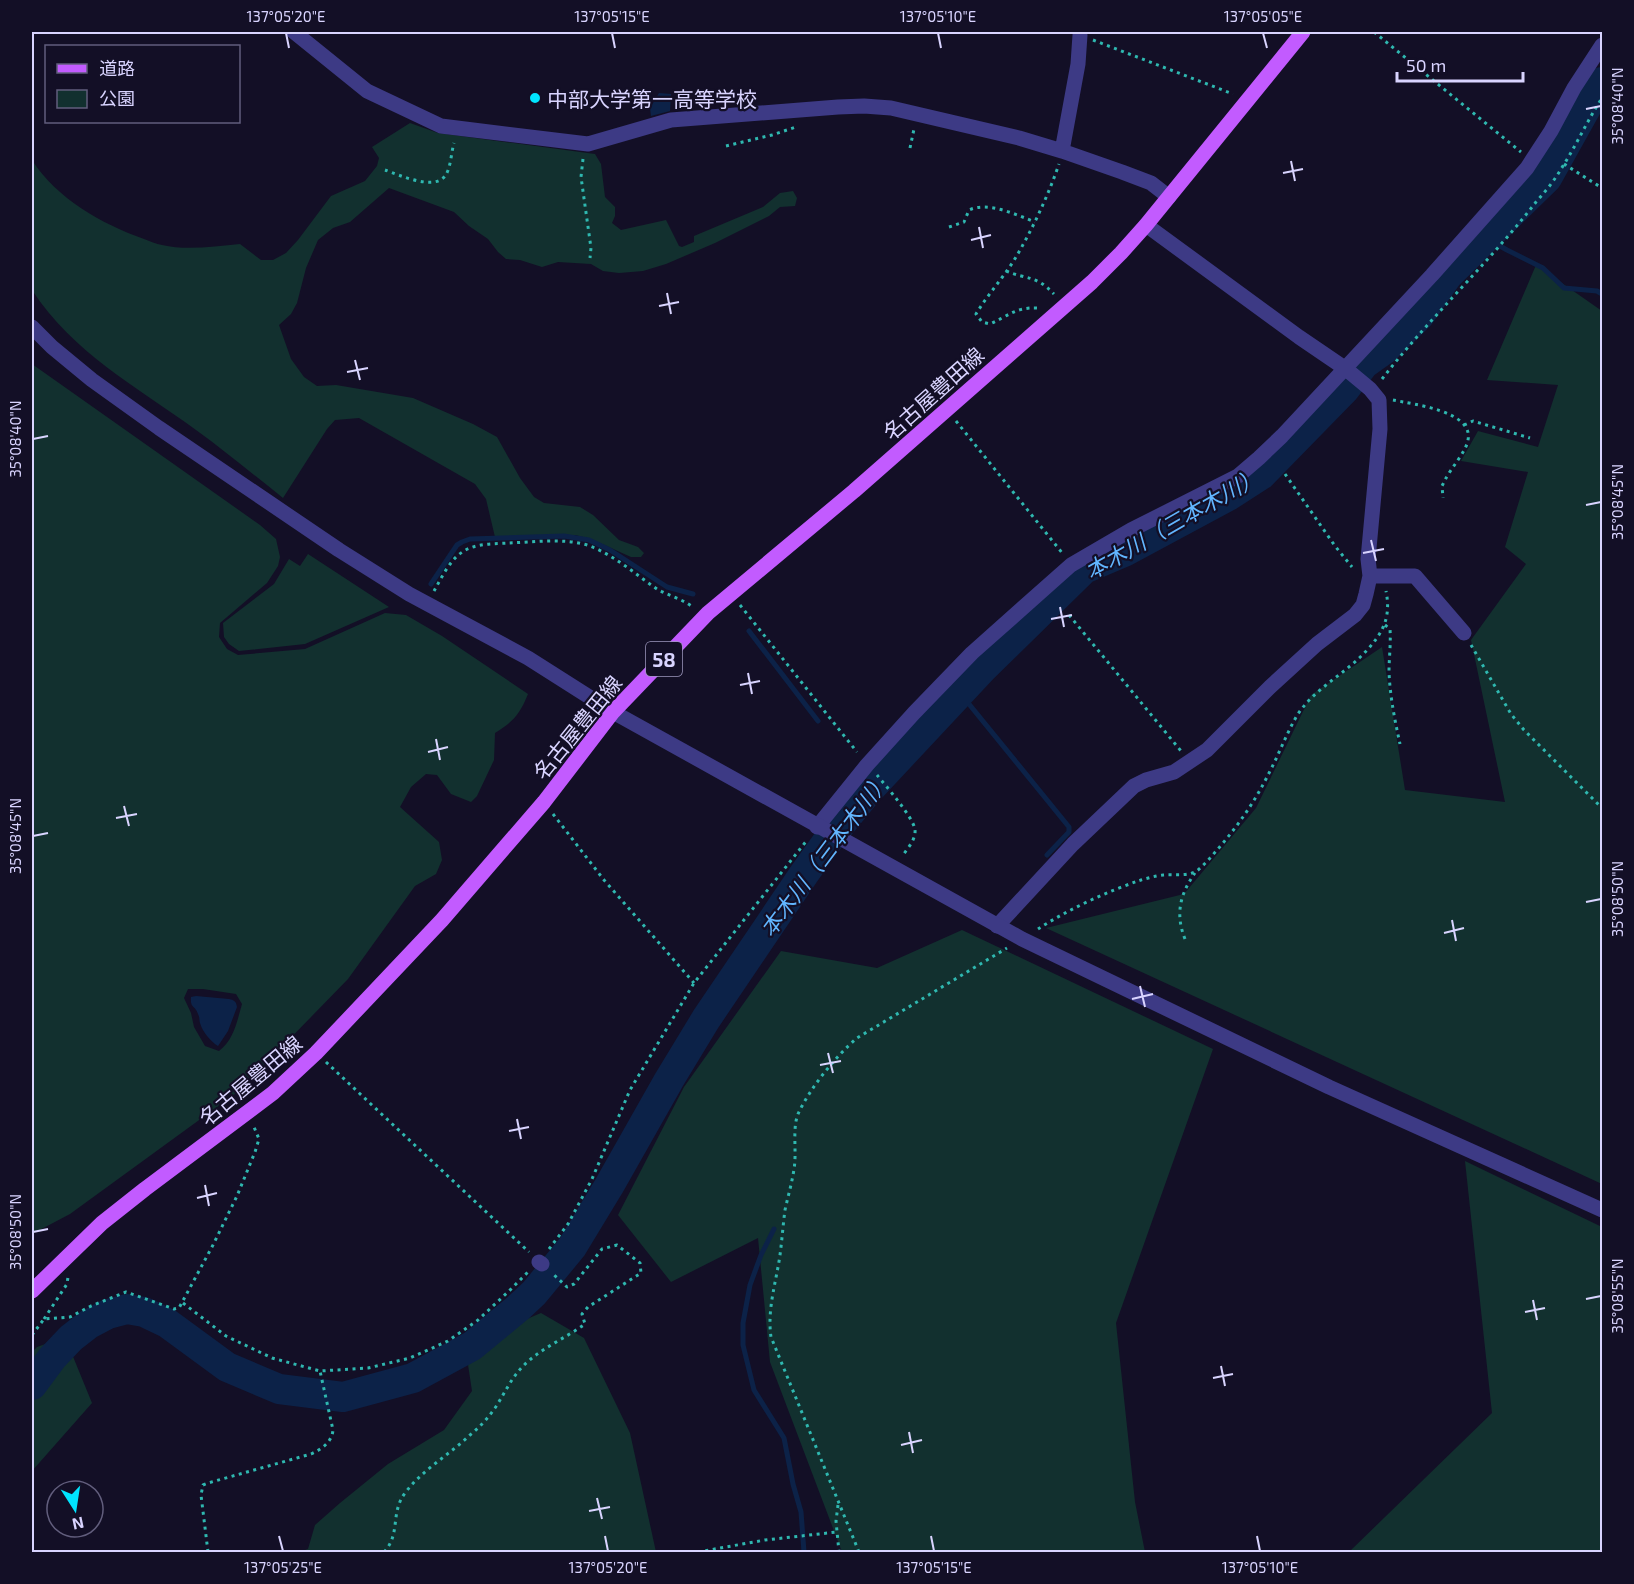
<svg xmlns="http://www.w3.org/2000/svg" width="1634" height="1584" viewBox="0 0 1634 1584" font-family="'Exo 2','Noto Sans JP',sans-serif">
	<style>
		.green { fill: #12302f; fill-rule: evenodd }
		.water { fill: #0c2248 }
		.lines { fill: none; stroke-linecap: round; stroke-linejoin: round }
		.stream { stroke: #0c2248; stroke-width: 5 }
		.river { stroke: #0c2248; stroke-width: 30 }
		.path { stroke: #2fb8b0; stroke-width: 3; stroke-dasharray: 3 4.5; stroke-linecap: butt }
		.minor { stroke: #3d3a85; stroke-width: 15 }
		.tertiary { stroke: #3d3a85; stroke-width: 15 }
		.primary { stroke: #c25bff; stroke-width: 15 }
		.ticks { fill: none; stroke: #d9d4ff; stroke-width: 2 }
		.poi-dot { fill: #00e5ff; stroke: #130f26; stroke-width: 2 }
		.labels { text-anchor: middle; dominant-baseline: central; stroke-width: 4.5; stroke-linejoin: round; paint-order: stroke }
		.shield { fill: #130f26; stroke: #9e99be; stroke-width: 1.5 }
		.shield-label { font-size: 20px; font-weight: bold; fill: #d9d4ff }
		.poi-label { font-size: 21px; fill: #d9d4ff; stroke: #130f26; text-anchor: start }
		.street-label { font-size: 21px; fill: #d9d4ff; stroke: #130f26 }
		.water-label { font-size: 22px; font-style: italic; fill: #62b6ff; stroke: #130f26 }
		.neatline { fill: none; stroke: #d9d4ff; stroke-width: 2 }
		.ticks-label { font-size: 15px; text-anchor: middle; fill: #d9d4ff }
	</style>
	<rect width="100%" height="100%" fill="#130f26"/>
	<path class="green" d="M410,123L438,133L595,154L601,164L605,197L615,207V216L612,223L621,230L666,220L679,246L682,247L694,242V236L763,207L780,193L793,191L797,198L795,206L780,207L769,216L715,243L666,264L643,271L619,273L603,271L591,264L558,262L542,267L520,260L506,259L498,252L488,239L469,226L454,212L389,188L350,222L333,228L318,240L306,268L297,303L291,314L279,325L291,359L304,377L317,386L336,385L413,398L473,424L497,437L520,478L534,497L544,503L580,507L593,515L619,540L638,547L644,553L641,557H631L591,539L575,535L495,537L486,499L475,484L359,418L335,420L327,429L283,498C254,475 225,451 196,430C136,386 73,353 32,290V160C57,199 102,224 144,239C150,241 156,244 162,245C187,251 215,246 240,244L261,260H273L286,253L298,240L331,196L365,181L377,166L379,158L372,147Z
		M1536,265L1602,311V1184L1046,928L1184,894L1256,808L1311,695L1382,647L1405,790L1505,802L1471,640L1526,564L1505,547L1528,472L1461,461L1478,431L1538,447L1558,385L1487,380Z
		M32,364L260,525L276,539L280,557L278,566L267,583L220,623L219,637L227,649L238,655L305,649L385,613L406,615L442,636L528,694C520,714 513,722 495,733L494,760L477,796L471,802L451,794L437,775L426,774L411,787L400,807L439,842L442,860L436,874L415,886L348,979L239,1091L70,1214L32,1234ZM188,989H203L236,994L242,1004C237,1021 234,1040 219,1051L205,1046L194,1027L191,1013L184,998Z
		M308,554L389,607L305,644L239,651L229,644L224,637L223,623L274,584L289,559L300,566Z
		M962,930L1213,1049L1116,1323L1135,1502L1145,1552H842L770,1362L758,1238L671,1282L618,1215L684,1087L781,951L877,968Z
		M1465,1161L1602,1227V1552H1349L1492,1413Z
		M541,1313L584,1338L630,1433L656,1552H299L308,1549L315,1525L340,1503L388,1464L444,1430L472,1391L467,1358L515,1324Z
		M65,1337L92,1403L32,1471V1352L37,1347Z"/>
	<path class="water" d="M659,93L671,94L670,111L651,116L650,108Z
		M196,996L229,999C234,1000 236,1001 237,1007L228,1031L218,1046C211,1042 202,1031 200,1023C199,1019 200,1018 198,1014C195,1005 190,1009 191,997Z"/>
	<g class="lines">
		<path class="stream" d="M1486,238L1507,250L1543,268L1564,288L1597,291L1602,294
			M431,584L457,545L462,542L470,539L564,536L589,540L610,550L667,587L693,594
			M749,631L818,721
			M960,693L1069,827V832L1047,855
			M774,1229L761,1255L750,1285L743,1323V1345L754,1390L784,1438L793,1484L801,1512L804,1552"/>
		<path class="river" d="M32,1385L52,1358L71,1338L89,1324L108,1314L127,1309L144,1312L167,1323L227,1367L279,1389L343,1397L413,1378L472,1346L518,1308L534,1293L572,1247L609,1186L669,1080L706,1019L804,874L832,835L867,792L983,668L1084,569L1124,552L1230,495L1261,475L1345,389L1364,364L1385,349L1420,315L1448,275L1547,178L1595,92L1602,82"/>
		<path class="path" d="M1374,32L1521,152
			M1093,40L1233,94
			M726,146L772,135L796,127
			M910,148L914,129
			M583,159L581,177L591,248L590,258
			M1564,164L1602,188
			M385,170C399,175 434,191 445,176C451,168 451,153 454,143
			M949,227L964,222L969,210C988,201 1017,215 1035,222
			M1006,271C1028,280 1036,275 1054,294
			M1037,308C1016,307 1008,316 990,324L982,322L976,314C988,294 1004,277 1016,257C1033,228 1048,196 1059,164
			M1382,379C1430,317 1488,264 1536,202C1545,192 1554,181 1561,169C1576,146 1587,121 1602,98
			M1393,400C1412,404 1474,411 1468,440C1466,452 1451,468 1445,480L1442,486L1443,498
			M956,421L1063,554
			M1464,425L1473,421L1530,438
			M1285,474L1335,546L1352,567
			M434,591C442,577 450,559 464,551C477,543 495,544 509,543C534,542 563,538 587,545C613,554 635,574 657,589C669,596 683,599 694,608
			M740,605L857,752
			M1069,615L1181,751
			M1385,625L1390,629C1391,644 1389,658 1389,672C1390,697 1395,721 1400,744
			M1471,645L1511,714L1524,730L1602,808
			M877,775C885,785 914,818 915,830C916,839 908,848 903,855
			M553,814L604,880L694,983
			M1038,929C1067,910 1108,891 1141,880C1148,878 1155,876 1163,875C1174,874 1189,877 1198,870C1205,864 1211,857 1217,850C1238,826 1256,800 1270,771C1280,752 1287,732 1298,714C1316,687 1347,673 1368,649C1384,631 1391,616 1386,591
			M1185,939C1175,914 1180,894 1195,873
			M326,1062L529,1252
			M549,1249L568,1224L592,1179L630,1090L694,983L808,839
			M183,1303L226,1336L272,1358L320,1371L368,1368L410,1358L448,1341L478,1320L509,1291L528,1272
			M44,1319L67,1284L68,1277
			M32,1335L44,1319L70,1317L91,1306L126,1292L174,1309L179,1308L213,1245L237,1196L255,1152L259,1139L254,1127
			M838,1505L836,1521L839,1552
			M208,1552L201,1495L203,1485L208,1483L311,1454C322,1449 332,1442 333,1430L320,1371
			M384,1552C401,1534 390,1513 405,1493C422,1470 449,1455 470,1435C480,1427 488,1418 495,1408C503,1396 509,1383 517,1373C534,1351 563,1340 585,1324L582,1314L588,1307L641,1273L640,1263L617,1245L602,1249L574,1284L567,1287L552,1273
			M698,1552L765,1540L837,1532
			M859,1552L771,1337C767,1309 776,1283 780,1255C782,1240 783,1225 785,1210C788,1196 792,1183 794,1169C797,1152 792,1129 798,1114C810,1088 835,1057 857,1038L1007,948"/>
		<path class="minor" d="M294,32L367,91L441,126L588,144L671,120L838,107L864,106L891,108L1019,138L1062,151L1122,172L1151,183L1169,197
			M1062,151L1078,64L1080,35
			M1370,576H1415L1464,633
			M817,827L867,765L914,713L972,653L1071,565L1131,530L1238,476L1259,458L1282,436L1432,275L1527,168L1551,131L1574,88L1602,45
			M997,926L1073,844L1134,786L1146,780L1174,772L1207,750L1270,687L1317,644L1355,615L1363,605L1366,594L1370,576L1368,559L1380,429L1379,400L1370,389L1346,369L1299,337L1146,225
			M539,1262L542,1264"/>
		<path class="tertiary" d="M32,327L52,347L92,380L159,428L339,550L409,594L528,658L613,712L1022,939L1329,1087L1602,1210"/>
		<path class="primary" d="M32,1291L102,1223L145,1189L273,1093L316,1053L442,920L544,802L613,712L708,613L854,491L1092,282L1121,253L1146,225L1303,32"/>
	</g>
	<path class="ticks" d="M286,33L289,48M612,33L615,48M938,33L941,48M1263,33L1267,48M1586,109L1601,106M1291,161L1295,181M1283,173L1303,169M979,227L983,248M971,240L991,235M667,293L671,314M659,306L679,302M355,360L360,380M347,372L368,368M33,439L48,436M1586,505L1601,502M1371,540L1376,561M1363,553L1384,549M1060,607L1064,627M1051,619L1072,615M748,673L752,694M740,685L760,681M436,739L440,760M428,752L448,747M124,806L129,826M116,818L137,814M33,836L48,833M1586,902L1601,899M1452,920L1456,941M1444,933L1464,928M1140,986L1145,1007M1132,999L1153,994M828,1053L833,1073M820,1065L841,1061M517,1119L521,1139M509,1131L529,1127M205,1185L209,1206M197,1198L217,1193M33,1232L48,1229M1586,1299L1601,1296M1533,1300L1537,1320M1525,1312L1545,1308M1221,1366L1225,1386M1213,1378L1233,1374M909,1432L913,1453M901,1445L922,1440M597,1498L602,1519M589,1511L610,1507M279,1536L283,1551M605,1536L608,1551M931,1536L934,1551M1257,1536L1260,1551"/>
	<circle class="poi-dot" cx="535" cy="98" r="6"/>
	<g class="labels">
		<rect class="shield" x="646" y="642" width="36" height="34" rx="4.5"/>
		<g class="shield-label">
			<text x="664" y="659">58</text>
		</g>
		<g class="poi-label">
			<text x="547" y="98">中部大学第一高等学校</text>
		</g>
		<g class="street-label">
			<text transform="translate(933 393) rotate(-42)">名古屋豊田線</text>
			<text transform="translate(577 727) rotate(-51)">名古屋豊田線</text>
			<text transform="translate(250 1080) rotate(-40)">名古屋豊田線</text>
		</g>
		<g class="water-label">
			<text transform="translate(1172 523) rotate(-30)">本木川（三本木川）</text>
			<text transform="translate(824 854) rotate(-53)">本木川（三本木川）</text>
		</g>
	</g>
	<rect width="1634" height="1584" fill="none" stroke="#130f26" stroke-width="66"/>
	<rect x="45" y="45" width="195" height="78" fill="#130f26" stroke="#625e7d" stroke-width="1.5"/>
	<rect x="57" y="64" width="30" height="9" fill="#c25bff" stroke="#625e7d" stroke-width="1.5"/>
	<text x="99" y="75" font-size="18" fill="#d9d4ff">道路</text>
	<rect x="57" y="90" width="30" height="18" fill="#12302f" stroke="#625e7d" stroke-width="1.5"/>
	<text x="99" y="105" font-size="18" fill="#d9d4ff">公園</text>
	<g transform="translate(75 1509) rotate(168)"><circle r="28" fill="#130f26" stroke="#625e7d" stroke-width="1.5"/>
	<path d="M0-4.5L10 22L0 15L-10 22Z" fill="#00e5ff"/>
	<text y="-9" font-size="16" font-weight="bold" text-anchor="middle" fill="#d9d4ff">N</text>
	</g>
	<path d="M1397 72v9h126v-9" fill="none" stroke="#d9d4ff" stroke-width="3"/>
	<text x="1406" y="72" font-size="18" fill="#d9d4ff" stroke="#130f26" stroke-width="4.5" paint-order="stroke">50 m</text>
	<rect x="33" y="33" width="1568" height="1518" class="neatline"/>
	<g class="ticks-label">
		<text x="286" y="22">137°05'20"E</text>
		<text x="612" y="22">137°05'15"E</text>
		<text x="938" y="22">137°05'10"E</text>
		<text x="1263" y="22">137°05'05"E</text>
		<text transform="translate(1618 106) rotate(-90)" y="5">35°08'40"N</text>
		<text transform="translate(16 439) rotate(-90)" y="5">35°08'40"N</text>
		<text transform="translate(1618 502) rotate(-90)" y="5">35°08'45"N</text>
		<text transform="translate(16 836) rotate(-90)" y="5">35°08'45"N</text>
		<text transform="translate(1618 899) rotate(-90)" y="5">35°08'50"N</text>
		<text transform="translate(16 1232) rotate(-90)" y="5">35°08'50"N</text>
		<text transform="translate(1618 1296) rotate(-90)" y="5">35°08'55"N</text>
		<text x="283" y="1573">137°05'25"E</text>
		<text x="608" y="1573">137°05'20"E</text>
		<text x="934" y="1573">137°05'15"E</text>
		<text x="1260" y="1573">137°05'10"E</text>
	</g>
</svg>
